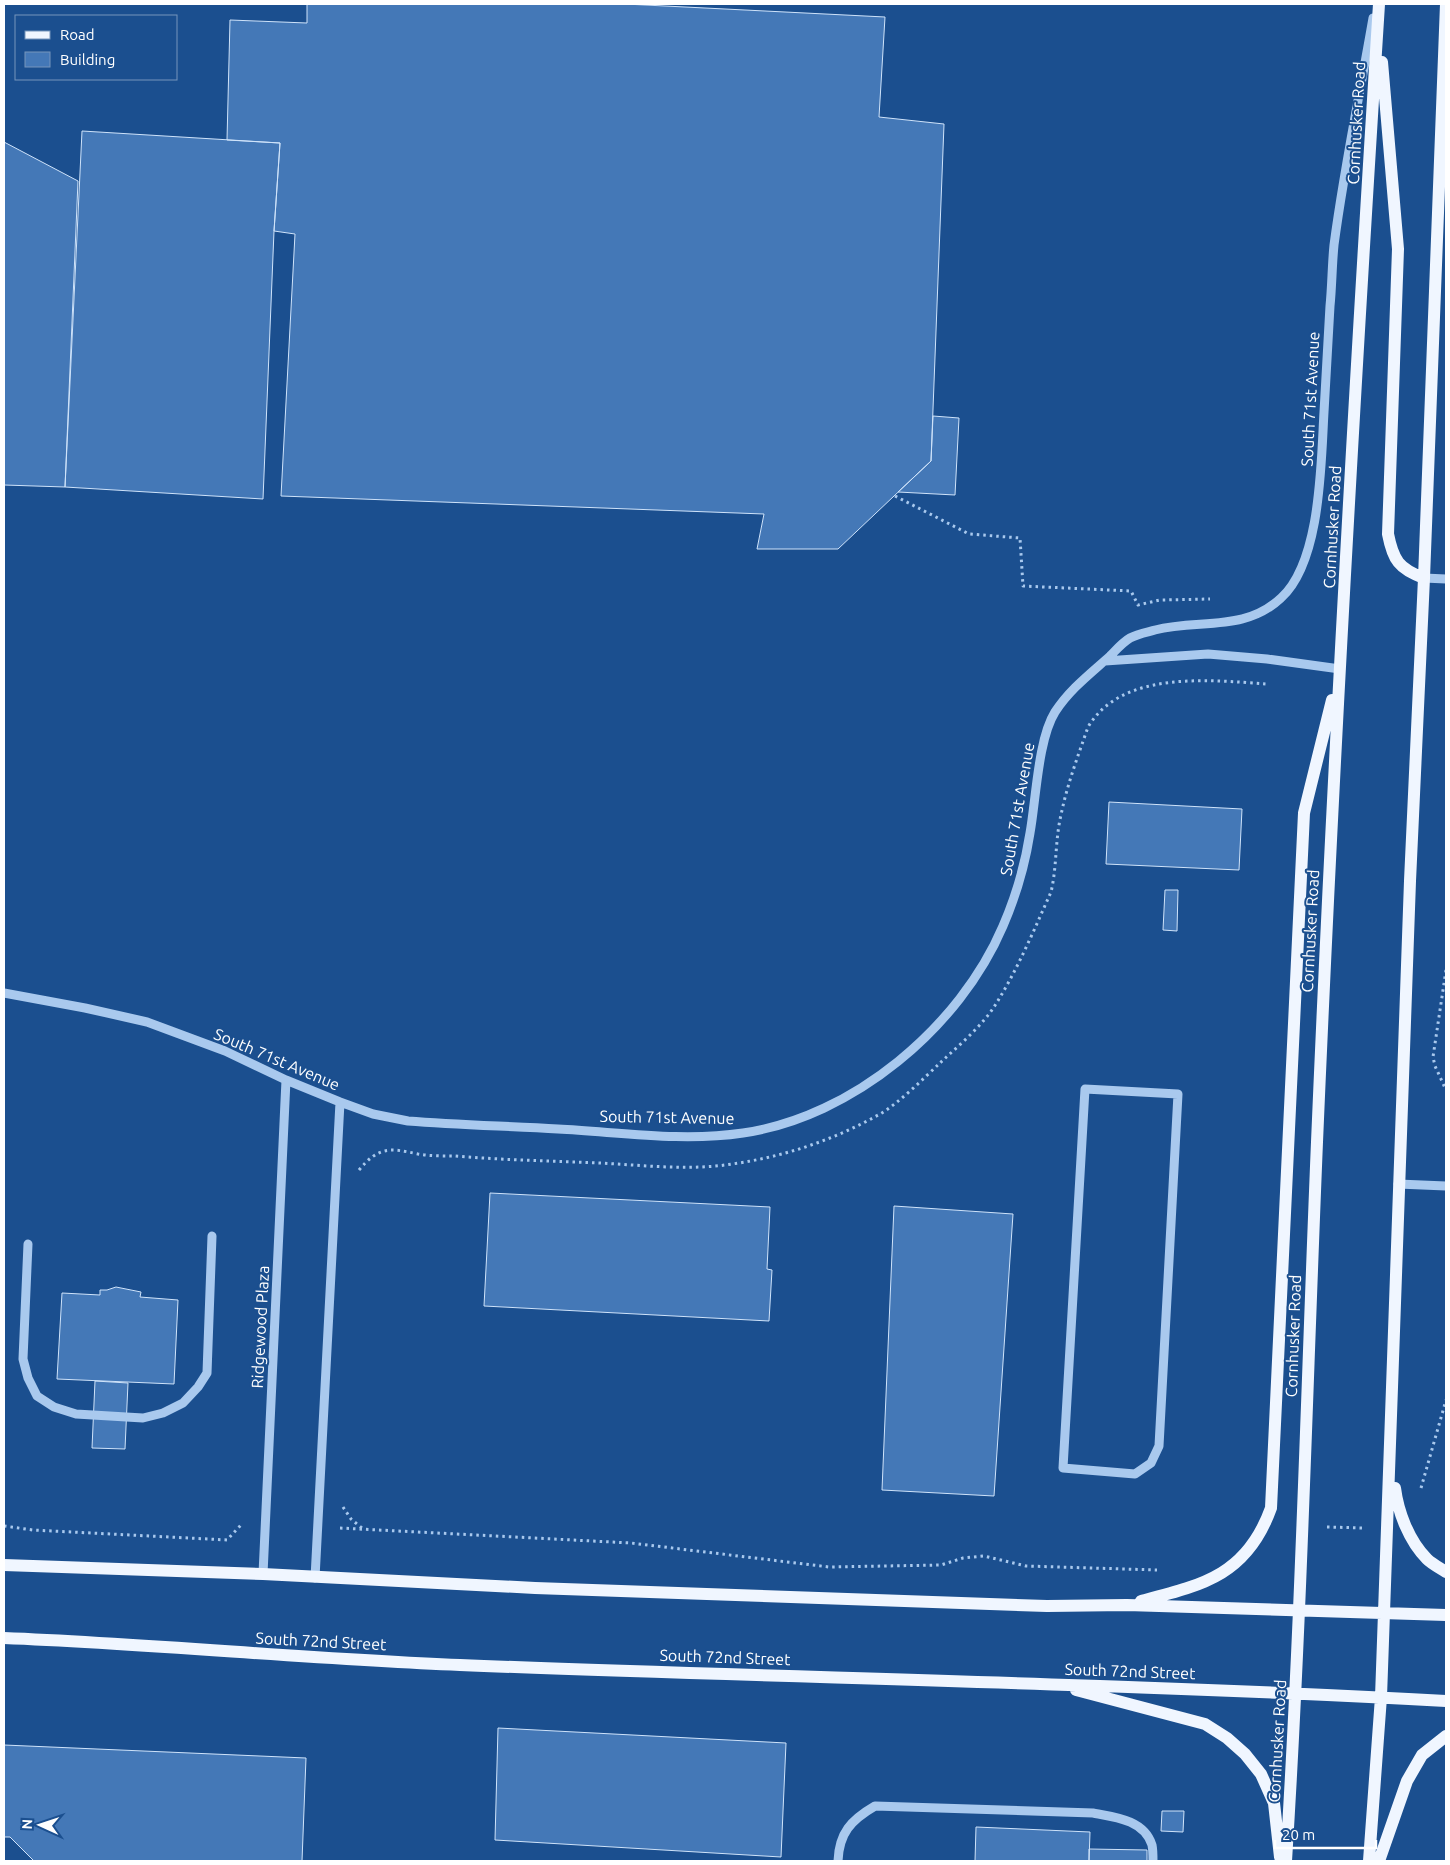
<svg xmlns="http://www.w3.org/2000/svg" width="1450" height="1865" viewBox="0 0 1450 1865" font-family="Ubuntu,sans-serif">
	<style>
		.building { fill: #4478b7; stroke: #cfe3fa }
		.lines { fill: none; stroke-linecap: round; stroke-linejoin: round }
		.path { stroke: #a9c9ee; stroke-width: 3; stroke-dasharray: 2.5 4; stroke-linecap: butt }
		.minor { stroke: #a9c9ee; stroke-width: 9 }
		.major { stroke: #f0f6ff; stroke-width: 12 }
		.labels { text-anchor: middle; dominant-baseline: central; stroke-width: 4; stroke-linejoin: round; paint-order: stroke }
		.street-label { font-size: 16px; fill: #fff; stroke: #1b4f8f }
	</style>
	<rect width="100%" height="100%" fill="#1b4f8f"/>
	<path class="building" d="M307,4H625L885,17L879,117L944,124L931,461L838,549H757L764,514L281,496L295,234L274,231L280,143L227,140L230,20L307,23Z
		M82,131L280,143L274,231L263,499L65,487Z
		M4,142L78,181L65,487L4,485Z
		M933,416L959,418L955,495L898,492L931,461Z
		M1109,802L1242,809L1239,870L1106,864Z
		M1165,890H1178L1177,931L1163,930Z
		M490,1193L770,1207L767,1269L772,1270L769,1321L484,1306Z
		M894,1206L1013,1214L994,1496L882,1490Z
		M116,1287L141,1292L140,1297L178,1300L174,1384L57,1379L62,1293L100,1295V1290H107Z
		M95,1381L128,1383L125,1449L92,1448Z
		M498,1728L786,1743L781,1857L495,1840Z
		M4,1745L306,1758L302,1861H34L10,1837H4Z
		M1162,1811H1184L1183,1832L1161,1831Z
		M976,1827L1090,1832L1089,1861H975Z
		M1089,1849L1147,1850V1861H1089Z"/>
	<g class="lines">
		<path class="path" d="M895,496L969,534L1020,538L1023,586L1131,591L1138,605L1160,600L1210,599
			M1446,970L1433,1057L1435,1066L1446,1090
			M359,1170C379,1146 390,1148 418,1154C429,1156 443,1156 455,1156C503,1160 551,1161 599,1163C643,1165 688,1171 732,1164C783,1157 834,1140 880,1114C899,1103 923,1079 940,1063C958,1046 980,1028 994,1007C1017,971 1034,930 1051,892C1057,867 1055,840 1061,815C1067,785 1078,756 1088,727C1122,670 1209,680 1266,684
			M1421,1488L1446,1400
			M343,1507L351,1519L362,1528
			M4,1526L33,1530L227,1540L241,1525H243
			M1327,1527L1363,1528
			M340,1528L631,1543L829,1567L941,1565L963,1558L984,1556L1026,1566L1157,1570"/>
		<path class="minor" d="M1424,578L1446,579
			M1105,661L1208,654L1267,659L1340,669
			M4,993L85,1008L147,1022L225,1051L286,1080L340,1102L373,1114L408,1121C458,1125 508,1126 558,1129C619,1132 682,1142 743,1133C853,1117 960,1027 1003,926C1016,896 1025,865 1030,833C1036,800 1038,739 1055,712C1070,689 1090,674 1110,656C1116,650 1123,642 1130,638C1137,634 1148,632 1155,630C1200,619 1245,632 1281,598C1321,562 1321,463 1324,412C1326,377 1328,342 1330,306C1332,286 1332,265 1334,245C1344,169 1360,93 1373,18
			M1085,1089L1178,1094L1159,1446L1151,1463L1135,1474L1063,1468Z
			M1398,1184L1446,1186
			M28,1244L23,1359L28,1378L37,1396L54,1407L76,1414L143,1418L163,1413L183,1403L198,1387L207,1373L212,1236
			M263,1574L286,1080
			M315,1578L340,1102
			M838,1861C839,1833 851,1820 875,1806L1093,1813C1115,1817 1144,1820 1152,1845C1153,1850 1153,1856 1153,1861"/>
		<path class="major" d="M1382,62L1398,249L1388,534C1393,560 1399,569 1424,578
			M1395,1488C1398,1512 1409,1541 1427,1559C1432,1564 1440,1568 1446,1572
			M4,1565L263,1574L535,1588L1047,1606L1127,1605L1446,1615
			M1141,1601C1203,1585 1247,1575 1271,1508L1304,813L1332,700
			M4,1638C156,1644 308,1659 460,1665C789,1678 1118,1683 1446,1701
			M1076,1690L1205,1724L1227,1738L1245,1754L1261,1774L1274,1803L1280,1857
			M1286,1861C1301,1622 1307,1382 1317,1142C1333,763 1355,383 1379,4
			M1369,1861L1381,1697L1410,881L1424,578L1446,4
			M1379,1861L1407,1781L1422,1755L1446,1736"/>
	</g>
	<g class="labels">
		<g class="street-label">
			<text transform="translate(1356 123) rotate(-87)">Cornhusker Road</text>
			<text transform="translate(1310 399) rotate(-87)">South 71st Avenue</text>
			<text transform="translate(1332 527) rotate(-87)">Cornhusker Road</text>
			<text transform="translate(1017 809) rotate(-80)">South 71st Avenue</text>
			<text transform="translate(1310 931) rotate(-87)">Cornhusker Road</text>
			<text transform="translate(277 1059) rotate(23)">South 71st Avenue</text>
			<text transform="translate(667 1117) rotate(1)">South 71st Avenue</text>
			<text transform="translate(260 1327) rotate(-87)">Ridgewood Plaza</text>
			<text transform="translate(1293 1336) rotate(-88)">Cornhusker Road</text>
			<text transform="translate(321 1641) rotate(3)">South 72nd Street</text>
			<text transform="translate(725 1657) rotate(2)">South 72nd Street</text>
			<text transform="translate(1130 1671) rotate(2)">South 72nd Street</text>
			<text transform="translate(1277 1741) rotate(-87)">Cornhusker Road</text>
		</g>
	</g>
	<rect width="1450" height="1865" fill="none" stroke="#ffffff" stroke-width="10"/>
	<rect x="15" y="15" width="162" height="65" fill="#1b4f8f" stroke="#7695bc"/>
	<rect x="25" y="31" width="25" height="8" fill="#f0f6ff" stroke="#7695bc"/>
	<text x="60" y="40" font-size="15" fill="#ffffff">Road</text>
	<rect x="25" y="52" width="25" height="15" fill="#4478b7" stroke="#7695bc"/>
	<text x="60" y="65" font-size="15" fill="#ffffff">Building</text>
	<g transform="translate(40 1825) rotate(273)" stroke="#1b4f8f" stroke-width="4" paint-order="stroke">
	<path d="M0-4L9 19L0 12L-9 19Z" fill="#ffffff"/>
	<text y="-8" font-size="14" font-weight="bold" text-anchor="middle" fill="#ffffff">N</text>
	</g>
	<path d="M1275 1840v8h101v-8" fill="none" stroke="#ffffff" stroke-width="2.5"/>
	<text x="1282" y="1840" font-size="15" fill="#ffffff" stroke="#1b4f8f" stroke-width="4" paint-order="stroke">20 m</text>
</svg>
